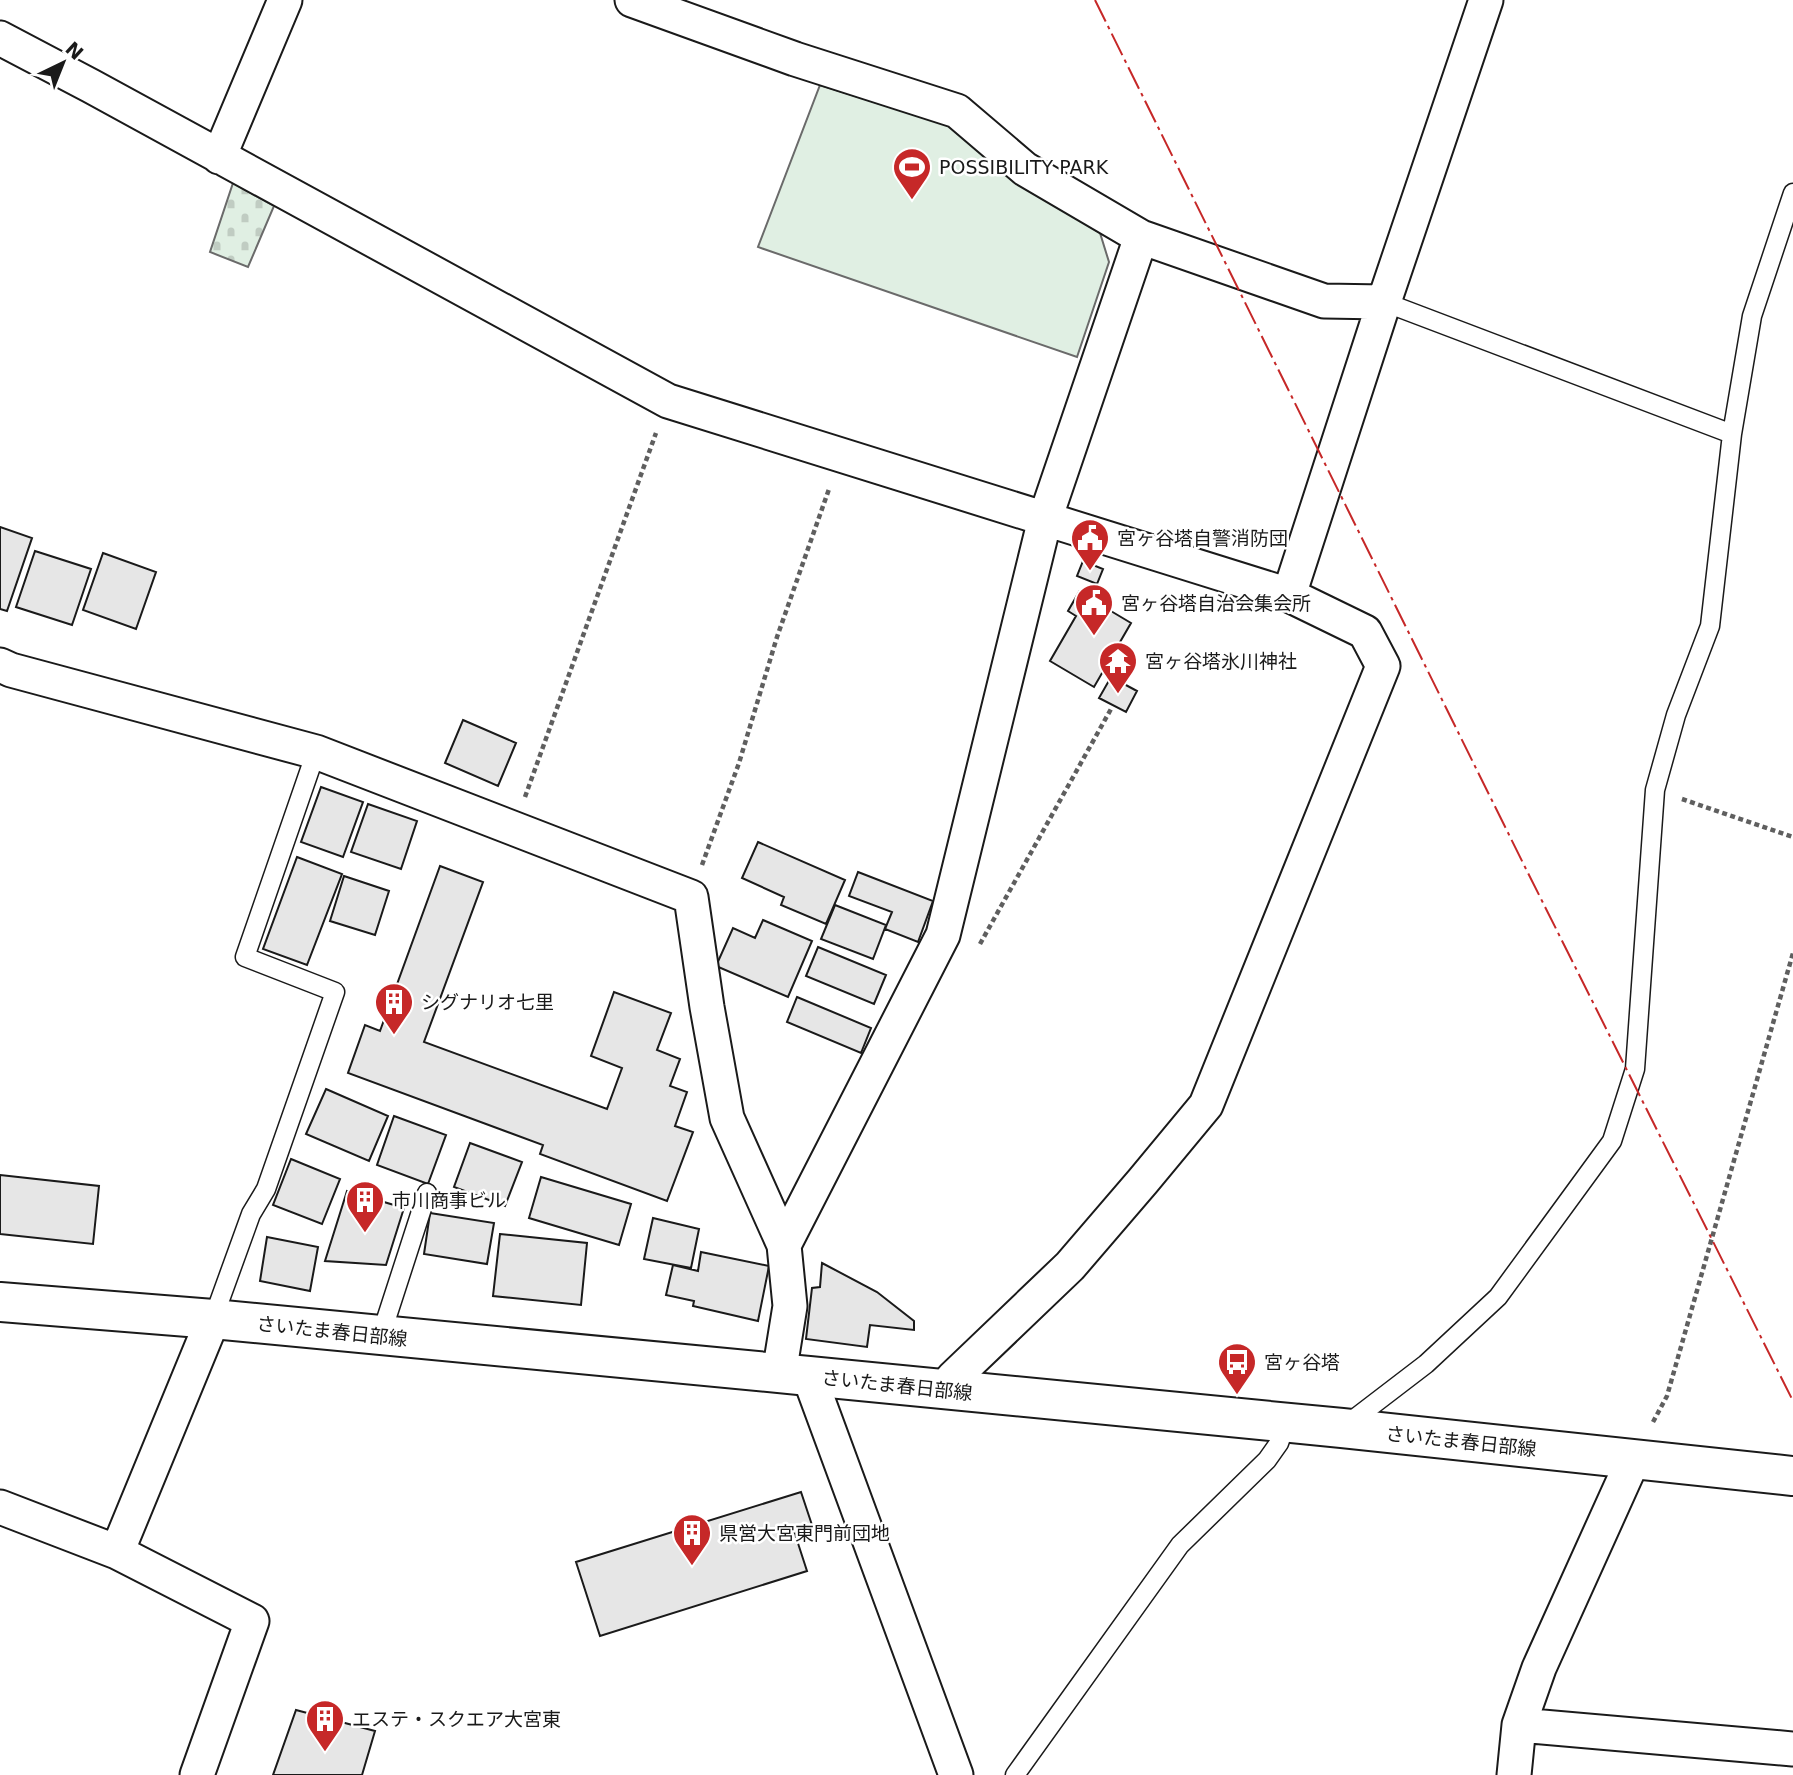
<svg xmlns="http://www.w3.org/2000/svg" width="1793" height="1775" viewBox="0 0 1793 1775" font-family="'DejaVu Sans','Noto Sans JP',sans-serif">
	<style>
		.cemetery { fill: url(#cemetery-stones); stroke: #6a6a6a; stroke-width: 2 }
		.pitch { fill: #e0efe3; stroke: #6a6a6a; stroke-width: 2 }
		.building { fill: #e6e6e6; stroke: #1a1a1a; stroke-width: 2 }
		.lines { fill: none; stroke-linecap: round; stroke-linejoin: round }
		.service-casing { stroke: #1a1a1a; stroke-width: 21 }
		.minor-casing { stroke: #1a1a1a; stroke-width: 37 }
		.primary-casing { stroke: #1a1a1a; stroke-width: 42 }
		.path { stroke: #5f5f5f; stroke-width: 4.5; stroke-dasharray: 5 3.5; stroke-linecap: butt }
		.service { stroke: #fff; stroke-width: 18 }
		.minor { stroke: #fff; stroke-width: 33 }
		.primary { stroke: #fff; stroke-width: 38 }
		.power { stroke: #c62828; stroke-width: 2; stroke-dasharray: 24 5 3.5 5; stroke-linecap: butt }
		.labels { text-anchor: middle; dominant-baseline: central; stroke-width: 5; stroke-linejoin: round; paint-order: stroke }
		.poi-label { font-size: 19px; fill: #1a1a1a; stroke: #fff; text-anchor: start }
		.street-label { font-size: 19px; fill: #1a1a1a; stroke: #fff }
	</style>
	<defs>
		<pattern id="cemetery-stones" width="16" height="16" patternUnits="userSpaceOnUse" patternTransform="scale(1.75)"><rect width="16" height="16" fill="#e0efe3"/><path d="M2 7V4a2 2 0 0 1 4 0v3zM10 15v-3a2 2 0 0 1 4 0v3z" fill="#c0ccc2"/></pattern>
	</defs>
	<rect width="100%" height="100%" fill="#fff"/>
	<path class="cemetery" d="M233,183L274,206L248,267L210,252Z"/>
	<path class="pitch" d="M820,85L951,126L998,169L1100,233L1109,262L1077,357L758,247Z"/>
	<path class="building" d="M0,527L32,538L7,611L0,609Z
		M35,551L91,569L72,625L16,607Z
		M103,553L156,572L136,629L83,610Z
		M1083,561L1103,569L1097,584L1077,576Z
		M1079,592L1131,623L1094,687L1050,661L1076,616L1068,611Z
		M1111,677L1137,691L1126,712L1099,698Z
		M463,720L516,743L498,786L445,763Z
		M321,787L363,802L343,857L301,842Z
		M368,804L417,821L401,869L351,852Z
		M758,842L845,880L826,924L781,905L784,897L742,878Z
		M297,857L342,874L307,965L263,949Z
		M440,866L483,882L424,1042L607,1109L622,1068L591,1056L614,992L671,1013L657,1050L680,1059L670,1086L687,1092L675,1126L693,1132L667,1201L540,1154L543,1145L348,1073L365,1025L380,1031Z
		M858,872L933,901L918,942L885,929L892,912L849,896Z
		M344,876L389,891L375,935L330,921Z
		M835,905L886,925L873,959L821,939Z
		M763,920L812,941L788,997L716,966L733,928L755,938Z
		M818,947L886,975L874,1004L806,976Z
		M797,997L871,1028L861,1053L787,1022Z
		M326,1089L388,1116L369,1161L306,1134Z
		M394,1116L446,1135L428,1184L377,1165Z
		M470,1143L522,1162L505,1206L454,1187Z
		M291,1159L340,1179L322,1224L273,1205Z
		M0,1175L99,1186L93,1244L0,1234Z
		M541,1177L631,1204L619,1245L529,1218Z
		M347,1191L404,1208L386,1265L325,1261Z
		M430,1213L494,1223L487,1264L424,1254Z
		M653,1218L699,1229L691,1268L644,1259Z
		M500,1234L587,1243L581,1305L493,1296Z
		M267,1237L318,1247L310,1291L260,1281Z
		M701,1252L769,1266L758,1321L693,1306L694,1301L666,1295L673,1265L698,1271Z
		M822,1263L877,1292L914,1321V1330L870,1325L867,1347L806,1339L812,1288L820,1287Z
		M801,1492L812,1525L794,1531L807,1571L600,1636L576,1562Z
		M296,1710L375,1731L362,1775H273Z"/>
	<g class="lines">
		<defs>
			<path id="service" d="M1384,302L1732,434
				M213,1319L251,1214L266,1189L335,992L245,957L316,752
				M381,1335L427,1193
				M1345,1426L1426,1364L1498,1297L1612,1141L1635,1069L1655,790L1676,715L1710,626L1732,434L1752,316L1793,193
				M1015,1775L1180,1545L1267,1460L1279,1443L1286,1423"/>
			<path id="minor" d="M632,0L795,59L957,111L1025,169L1141,237
				M0,38L91,86L668,401L1289,595L1365,632L1383,666L1206,1105L1143,1181L1070,1266L953,1378L954,1391
				M219,157L285,0
				M1289,595L1384,302L1486,0
				M0,665L11,670L316,752L691,897L707,1007L727,1118L784,1245L790,1306L779,1374
				M784,1245L943,935L1045,519L1141,237L1324,301L1384,302
				M809,1376L956,1775
				M0,1507L117,1552L252,1621L197,1775
				M117,1552L213,1319
				M1519,1725L1793,1749
				M1514,1775L1519,1725L1539,1668L1633,1460"/>
			<path id="primary" d="M0,1302L213,1319L809,1376L1342,1428L1793,1476"/>
		</defs>
		<use href="#service" class="service-casing"/>
		<use href="#minor" class="minor-casing"/>
		<use href="#primary" class="primary-casing"/>
		<path class="path" d="M525,797L656,433
			M1682,799L1793,837
			M702,865L739,763L777,637L829,489
			M980,944L1111,709
			M1653,1422L1667,1396L1793,953"/>
		<use href="#service" class="service"/>
		<use href="#minor" class="minor"/>
		<use href="#primary" class="primary"/>
		<path class="power" d="M1095,0L1523,863L1793,1401"/>
	</g>
	<defs>
		<symbol id="stadium-pin" viewBox="-11 -11 22 30"><path d="M0 17L-7.5 6A9.5 9.5 0 1 1 7.5 6Z" fill="#c62828" stroke="#fff"/><path d="M0-5a6.5 5 0 1 0 0 10a6.5 5 0 1 0 0-10ZM-3.5-1.8h7v3.6h-7Z" fill="#fff"/></symbol>
		<symbol id="civic-pin" viewBox="-11 -11 22 30"><path d="M0 17L-7.5 6A9.5 9.5 0 1 1 7.5 6Z" fill="#c62828" stroke="#fff"/><path d="M-.6-6.5H3V-4.5H.6V-3L4-1V1h2V6H-6V1h2V-1L-.6-3ZM-1.2 2.5V6h2.4V2.5Z" fill="#fff"/></symbol>
		<symbol id="temple-pin" viewBox="-11 -11 22 30"><path d="M0 17L-7.5 6A9.5 9.5 0 1 1 7.5 6Z" fill="#c62828" stroke="#fff"/><path d="M0-6L5-2H3V0L6.5 2.5H4V6H1.5V3h-3V6H-4V2.5H-6.5L-3 0V-2H-5Z" fill="#fff"/></symbol>
		<symbol id="building-pin" viewBox="-11 -11 22 30"><path d="M0 17L-7.5 6A9.5 9.5 0 1 1 7.5 6Z" fill="#c62828" stroke="#fff"/><path d="M-4-6H4V6H1V3H-1V6H-4ZM-2.5-4.3h1.7v1.8h-1.7ZM.8-4.3h1.7v1.8H.8ZM-2.5-1h1.7V.8h-1.7ZM.8-1h1.7V.8H.8Z" fill="#fff"/></symbol>
		<symbol id="bus-pin" viewBox="-11 -11 22 30"><path d="M0 17L-7.5 6A9.5 9.5 0 1 1 7.5 6Z" fill="#c62828" stroke="#fff"/><path d="M-5-6H5V4H4V6H2V4H-2V6H-4V4H-5ZM-3.5-4V0h7V-4ZM-3.5 1.2v1.5H-2V1.2ZM2 1.2v1.5H3.5V1.2Z" fill="#fff"/></symbol>
	</defs>
	<g fill-rule="evenodd">
		<use href="#stadium-pin" x="890" y="145" width="44" height="60"/>
		<use href="#civic-pin" x="1068" y="516" width="44" height="60"/>
		<use href="#civic-pin" x="1072" y="581" width="44" height="60"/>
		<use href="#temple-pin" x="1096" y="639" width="44" height="60"/>
		<use href="#building-pin" x="372" y="980" width="44" height="60"/>
		<use href="#building-pin" x="343" y="1178" width="44" height="60"/>
		<use href="#bus-pin" x="1215" y="1340" width="44" height="60"/>
		<use href="#building-pin" x="670" y="1511" width="44" height="60"/>
		<use href="#building-pin" x="303" y="1697" width="44" height="60"/>
	</g>
	<g class="labels">
		<g class="poi-label">
			<text x="939" y="167">POSSIBILITY PARK</text>
			<text x="1117" y="538">宮ヶ谷塔自警消防団</text>
			<text x="1121" y="603">宮ヶ谷塔自治会集会所</text>
			<text x="1145" y="661">宮ヶ谷塔氷川神社</text>
			<text x="421" y="1002">シグナリオ七里</text>
			<text x="392" y="1200">市川商事ビル</text>
			<text x="1264" y="1362">宮ヶ谷塔</text>
			<text x="719" y="1533">県営大宮東門前団地</text>
			<text x="352" y="1719">エステ・スクエア大宮東</text>
		</g>
		<g class="street-label">
			<text transform="translate(332 1331) rotate(6)">さいたま春日部線</text>
			<text transform="translate(897 1385) rotate(6)">さいたま春日部線</text>
			<text transform="translate(1461 1441) rotate(6)">さいたま春日部線</text>
		</g>
	</g>
	<g transform="translate(63 63) rotate(43)" stroke="#ffffff" stroke-width="5" paint-order="stroke">
	<path d="M0-5L12 26L0 18L-12 26Z" fill="#1a1a1a"/>
	<text y="-10" font-size="19" font-weight="bold" text-anchor="middle" fill="#1a1a1a">N</text>
	</g>
</svg>
